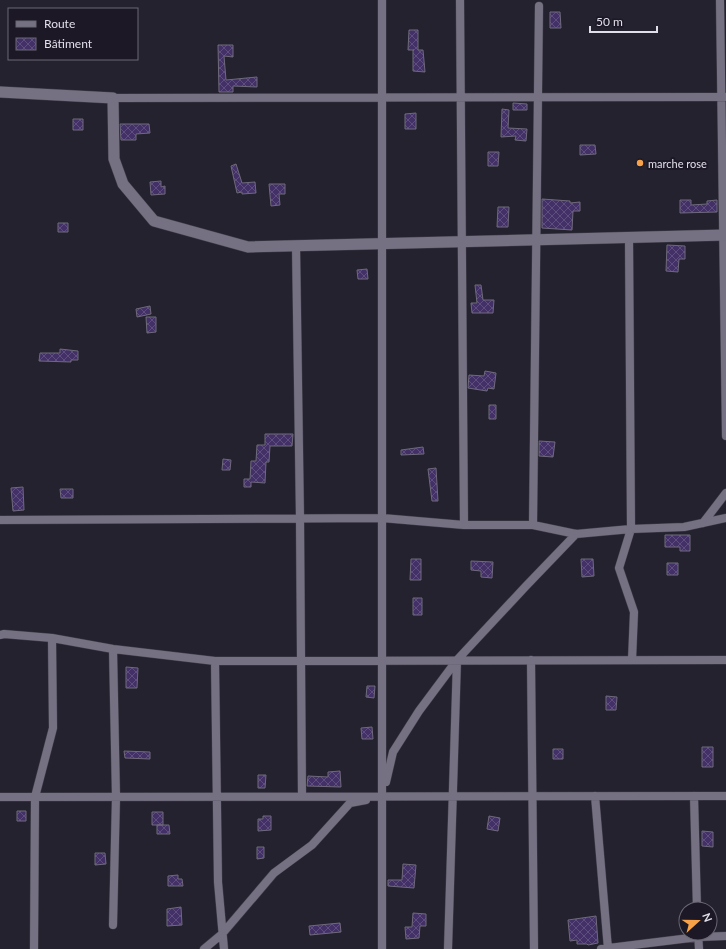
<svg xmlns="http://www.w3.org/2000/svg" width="726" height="949" viewBox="0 0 726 949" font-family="Lato,sans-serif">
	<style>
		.building { fill: url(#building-cross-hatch); stroke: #6e6a7b }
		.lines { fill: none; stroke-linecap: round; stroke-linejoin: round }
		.street-casing { stroke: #413e4a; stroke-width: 9 }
		.secondary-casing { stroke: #413e4a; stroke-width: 12 }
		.street { stroke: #757183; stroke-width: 8 }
		.secondary { stroke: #757183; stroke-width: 11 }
		.poi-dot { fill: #f7a149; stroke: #1c1826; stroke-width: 1.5 }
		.labels { text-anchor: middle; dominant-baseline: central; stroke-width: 4; stroke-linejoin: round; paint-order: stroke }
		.poi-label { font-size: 11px; fill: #e1dfe9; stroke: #1c1826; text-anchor: start }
	</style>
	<defs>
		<pattern id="building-cross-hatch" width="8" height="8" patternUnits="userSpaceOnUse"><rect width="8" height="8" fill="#423067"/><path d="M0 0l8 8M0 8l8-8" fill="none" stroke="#5d4e7d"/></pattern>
	</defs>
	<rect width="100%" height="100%" fill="#252230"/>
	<path class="building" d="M550,12H560L561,28H550Z
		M409,30H418V50H423L425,72L413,71V50H414H408Z
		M218,45H233V57L224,56L226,80L257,77V87L233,86V92H219Z
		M513,103L527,104V110H513Z
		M502,109L509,110L508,128L527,129L526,141L515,140L516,136L501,137Z
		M416,113V129H405V114Z
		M73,119H83V130H73Z
		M120,124H149L150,133L136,134V140H121Z
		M580,145H595L596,154L580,155Z
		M488,152H499L498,166H488Z
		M236,164L242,183L255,182L256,193L242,194V192L237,193L231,166Z
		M161,181V187L165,186V194L151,195L150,182Z
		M269,184H285V194H279L280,205L271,206Z
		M542,199L570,201V203L580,202V211H573L572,230L542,228Z
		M680,200H691V205L707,204V201L717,200V212L680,213Z
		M498,207H509L508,227H497Z
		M58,223H68V232H58Z
		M667,245L685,246V259H679L678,272L666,271Z
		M367,269L368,279H358L357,270Z
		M475,285H481L483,300H494L493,313H472L471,303H477Z
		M150,306L151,314L137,317L136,309Z
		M146,317H156V332L147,333Z
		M60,349L78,351V360H71V362L39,361L40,353H60Z
		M485,371L496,373L494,389L488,388L487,391L468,388L469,375L484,376Z
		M489,405H496V419H489Z
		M265,434H293L292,446H270L269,462H266L265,483L251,482V487H244V479H250L251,461H256L257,445H265Z
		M539,441L555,442L553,457L539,456Z
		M423,447L424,454L401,455V450Z
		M223,459L231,460L230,470H222Z
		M436,468L438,501H432L428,469Z
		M23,487L24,510L13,511L11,488Z
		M60,489H73V498H61Z
		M665,535H690V551H680V547H665Z
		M411,559H421V580H410Z
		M581,559H593L594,576L582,577Z
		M471,561L493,562L492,578L481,577V571L471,570Z
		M667,563H678V575H667Z
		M413,598H422V615H413Z
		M126,667L138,668L137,688H126Z
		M367,686H375L374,698L366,697Z
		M606,696L617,697L616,710H606Z
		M372,727L373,739H362L361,728Z
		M702,747H713V767H702Z
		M553,749H563V759H553Z
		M124,751L150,752V759L125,758Z
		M340,771L341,787L307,786L308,776L328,777V772Z
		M258,775H266L265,788H258Z
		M17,811H26V821H17Z
		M152,812H163V825H152Z
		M263,816H271V830L258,831V819H263Z
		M489,816L500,818L498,831L487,829Z
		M157,825H169L170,834H157Z
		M702,831L713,832V847L702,846Z
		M257,847H264V858L257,859Z
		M95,853H105L106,864L95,865Z
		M403,864L416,865L414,888L388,886V880H402Z
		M178,875V879H182L183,886H168V876Z
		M181,907L182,925L167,926V909Z
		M413,913L426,914V926H420L419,938L406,939L405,927H412Z
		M596,916L598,943L588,945L587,944H577V940L570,941L568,920Z
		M340,923L341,932L310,935L309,926Z"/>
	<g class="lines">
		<defs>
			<path id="street" d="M382,0V949
				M460,0L464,525
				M720,0L726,436
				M113,98L726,97
				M629,237L631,529L619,568L634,612L632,660
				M296,245L300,519L302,796
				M0,520L382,518L464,525H533L576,534L631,529L684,527L726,518
				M703,523L726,493
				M533,525L539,6
				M0,635L4,634L52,638L113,649L215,661L726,660
				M531,660L534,949
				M215,661L218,882L224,949
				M386,782L393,752L419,711L457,660L526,586L576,534
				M595,796L608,949
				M694,796L697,909
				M0,797L726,796
				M113,925L116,797L113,649
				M698,933L699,949
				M34,949L35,797L53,728L52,638
				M204,949L222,934L274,873L312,845L350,803L366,800
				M448,949L457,660
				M601,949L698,937L726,936"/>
			<path id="secondary" d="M0,92L113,98L114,159L123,184L154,221L248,247L726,235"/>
		</defs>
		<use href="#street" class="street-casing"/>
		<use href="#secondary" class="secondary-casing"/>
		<use href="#street" class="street"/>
		<use href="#secondary" class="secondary"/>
	</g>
	<circle class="poi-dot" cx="640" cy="163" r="4"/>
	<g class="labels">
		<g class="poi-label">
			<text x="648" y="163">marche rose</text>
		</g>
	</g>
	<rect x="8" y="8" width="130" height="52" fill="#1c1826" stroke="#6b6874"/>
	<rect x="16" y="21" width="20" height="6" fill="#757183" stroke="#6b6874"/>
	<text x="44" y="28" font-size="12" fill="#e1dfe9">Route</text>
	<rect x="16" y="38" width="20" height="12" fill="url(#building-cross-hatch)" stroke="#6b6874"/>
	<text x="44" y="48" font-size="12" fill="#e1dfe9">Bâtiment</text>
	<g transform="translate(698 921) rotate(69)"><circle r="19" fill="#1c1826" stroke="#6b6874"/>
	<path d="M0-3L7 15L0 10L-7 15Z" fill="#f7a149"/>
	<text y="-6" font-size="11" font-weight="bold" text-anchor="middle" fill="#e1dfe9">N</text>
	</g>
	<path d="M590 26v6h67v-6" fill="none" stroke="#e1dfe9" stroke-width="2"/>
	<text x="596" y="26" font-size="12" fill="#e1dfe9" stroke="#1c1826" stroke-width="3" paint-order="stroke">50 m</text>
</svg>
